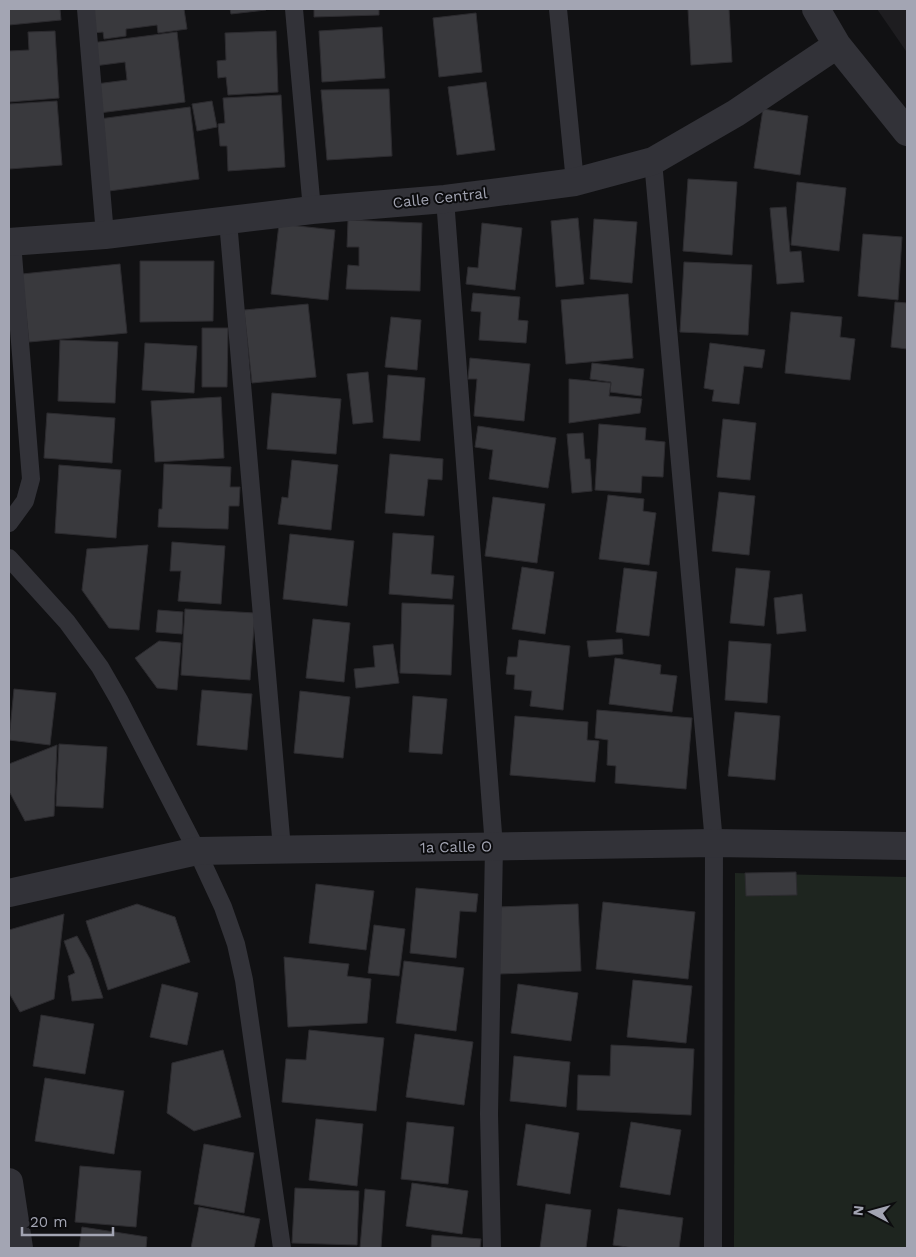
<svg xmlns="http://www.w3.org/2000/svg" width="916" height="1257" viewBox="0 0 916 1257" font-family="'Work Sans',sans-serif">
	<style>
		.built { fill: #1e1d20 }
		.green { fill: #1e251f }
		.building { fill: #39393d; stroke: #2c2b2f }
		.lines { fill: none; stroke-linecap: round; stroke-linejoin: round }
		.lane { stroke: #323238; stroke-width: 18 }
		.street { stroke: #323238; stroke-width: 28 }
		.labels { text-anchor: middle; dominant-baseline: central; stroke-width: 4; stroke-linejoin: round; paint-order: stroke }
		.street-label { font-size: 15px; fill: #a3a5b3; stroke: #0c0c0e }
	</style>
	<rect width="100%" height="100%" fill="#111113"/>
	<path class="built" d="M877,9H907V53L906,51Z"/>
	<path class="green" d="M735,873L907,877V1248H734Z"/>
	<path class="building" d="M9,9H60L61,20L9,25Z
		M89,9H184L187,29L158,33L157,25L126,29V36L104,39L103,32L92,33Z
		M230,9H266V10L231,14Z
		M314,9H379V15L314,17Z
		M688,9H729L732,62L691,65Z
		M476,13L482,72L439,77L433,18Z
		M382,27L385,78L322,82L319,31Z
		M55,31L59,98L9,102V51L29,50L28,32Z
		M276,31L278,92L228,95L226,77L218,78L217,61L226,60L225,33Z
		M177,32L185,102L99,113L96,84L127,80L125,62L94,66L91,43Z
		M486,82L495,150L457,155L448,87Z
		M389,89L392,156L327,160L321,90Z
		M281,95L285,167L228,171L227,146H220L218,124L225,123L223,98Z
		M57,101L62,165L9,169V104Z
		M212,101L217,127L197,131L192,104Z
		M190,107L199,179L109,191L99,119Z
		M763,109L808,116L800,175L754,168Z
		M688,179L737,182L732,255L683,251Z
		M797,182L846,188L839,251L791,245Z
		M786,207L790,252L801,251L804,282L777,284L770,208Z
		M578,218L584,284L556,287L551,221Z
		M594,219L637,222L632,283L590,279Z
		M348,220L422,223L420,291L346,289L348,265L359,266V247H347Z
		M482,223L522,228L515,290L466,284L468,267L478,268Z
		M279,224L335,230L328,300L271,294Z
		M863,234L902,237L898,300L858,296Z
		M140,261H214L213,321L140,322Z
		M684,262L752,265L748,335L680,332Z
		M120,264L127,333L29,342L22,274Z
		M473,293L520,297L518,320L528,321L526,343L479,340L481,312L471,311Z
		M628,294L633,358L566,364L561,300Z
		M895,302L907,303V349L891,347Z
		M308,304L316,377L252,383L244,310Z
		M791,312L842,317L840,337L855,339L850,380L785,373Z
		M391,317L421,320L417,370L385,367Z
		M202,328H228L227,387H202Z
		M60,340L118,342L115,403L58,401Z
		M145,343L197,346L194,393L142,390Z
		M710,343L765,350L762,368L744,366L739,404L712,401L714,390L704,388Z
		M470,358L530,364L524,421L474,416L477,379H468Z
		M592,363L644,369L641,396L610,392L611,382L590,379Z
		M368,372L373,422L353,424L347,374Z
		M388,375L425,378L420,441L383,438Z
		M569,379L611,383L609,396L642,399L640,413L569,423Z
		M272,393L341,399L336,454L267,449Z
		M221,397L224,458L155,462L151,401Z
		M47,413L115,418L112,463L44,458Z
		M723,419L756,423L750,480L717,477Z
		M599,424L646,428L645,440L665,442L663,477L642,476L641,493L595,490Z
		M478,426L556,438L548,488L489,479L493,450L475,447Z
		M583,433L585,459H590L592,491L572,493L567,434Z
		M390,454L443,459L442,480L428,479L424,516L385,513Z
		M292,460L338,465L331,530L278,524L282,497L288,498Z
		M164,464L231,467L230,487H240L239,506H229L228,529L158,527L159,509H162Z
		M59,465L121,470L116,538L55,533Z
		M719,492L755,496L749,555L712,551Z
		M608,495L644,499L643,511L656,513L649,565L599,559Z
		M493,497L545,504L537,563L485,556Z
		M393,533L434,536L431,574L454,576L452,599L389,594Z
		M290,534L354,541L347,606L283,599Z
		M172,542L225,546L221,604L178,601L181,571H170Z
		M148,545L139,630L109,628L82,590L87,549Z
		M522,567L554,572L545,634L512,629Z
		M624,568L657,572L649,636L616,632Z
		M736,568L770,571L764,626L730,623Z
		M802,594L806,631L777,634L774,598Z
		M402,603L454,605L451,675L400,673Z
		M185,609L255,613L250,680L181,675Z
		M158,610L183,612L182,634L156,632Z
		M313,619L350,623L344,682L306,678Z
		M622,639L623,654L589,657L587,641Z
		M519,640L570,646L563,710L530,706L532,691L514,689L515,675L506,674L508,657H517Z
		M159,641L181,643L177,690L157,688L135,658Z
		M729,641L771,644L767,703L725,700Z
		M393,644L399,683L356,688L354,669L375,667L373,646Z
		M615,658L661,665L660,674L677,676L672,712L609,704Z
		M14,689L56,693L50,745L9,740Z
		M202,690L252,694L247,750L197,745Z
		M300,691L350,697L343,758L294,753Z
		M413,696L447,699L442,754L409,752Z
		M597,710L692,718L686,789L615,783L616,766L607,765L608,740L595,738Z
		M735,712L780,716L775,780L728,776Z
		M515,716L588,722L587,740L599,741L595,782L510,775Z
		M59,744L107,747L103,808L56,806Z
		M57,745L54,816L25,821L10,793L9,794V764Z
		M796,872L797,895L746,896L745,873Z
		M316,884L374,891L366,950L309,943Z
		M416,888L478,894L476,912L460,911L456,958L410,953Z
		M603,902L695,912L688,979L596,969Z
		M137,904L175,917L190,962L108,990L86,921Z
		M578,904L581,971L499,974L497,907Z
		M64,914L54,999L20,1012L9,993V930Z
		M374,925L405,929L399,976L368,973Z
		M77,936L90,959L103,998L72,1001L68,976L75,973L64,941Z
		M284,957L349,964L347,976L371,979L367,1023L288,1027Z
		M404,961L464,968L456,1031L396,1023Z
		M633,980L692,986L686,1043L627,1037Z
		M162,984L198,993L187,1045L150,1037Z
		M518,984L578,993L571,1041L511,1033Z
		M41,1015L94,1024L85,1074L33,1066Z
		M309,1030L384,1038L376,1111L282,1102L286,1059L306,1060Z
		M415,1034L473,1042L464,1105L406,1097Z
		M611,1045L694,1049L691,1115L577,1110L578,1075L610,1076Z
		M223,1050L241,1117L194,1131L167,1113L172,1063Z
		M514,1056L570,1062L566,1107L510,1101Z
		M45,1078L124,1091L114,1154L35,1141Z
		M316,1119L363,1124L357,1186L309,1180Z
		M407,1122L454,1127L448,1184L401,1179Z
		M631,1122L681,1130L670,1195L620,1187Z
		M526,1124L579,1133L570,1194L517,1185Z
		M204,1144L254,1153L244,1213L194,1204Z
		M80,1166L141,1171L136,1227L75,1222Z
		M412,1183L468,1191L462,1234L406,1226Z
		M295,1188L359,1191L357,1245L292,1243Z
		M365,1189L385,1191L381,1248H360Z
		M546,1204L591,1210L586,1248H540Z
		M199,1207L260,1219L254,1248H191Z
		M618,1209L683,1218L679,1248H634L613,1245Z
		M82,1227L147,1237L146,1248H79Z
		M432,1235L481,1239L480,1248H431Z"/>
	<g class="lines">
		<path class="lane" d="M86,9L105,235
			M294,9L312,210
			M558,9L575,182
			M653,161L714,843L713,1248
			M445,199L494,847L489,1114L492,1248
			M228,221L282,849
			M9,523L25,501L31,479L12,242
			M9,558L67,622L100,667L119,700L197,851L223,907L236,944L244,980L282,1248"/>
		<path class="street" d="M816,9L837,45L907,132
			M9,242L105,235L312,210L445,199L575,182L653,161L736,113L837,45
			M9,893L197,851L714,843L907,846
			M9,1182L19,1248"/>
	</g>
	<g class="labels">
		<g class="street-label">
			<text transform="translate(440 198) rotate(-6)">Calle Central</text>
			<text transform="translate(456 847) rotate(-1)">1a Calle O</text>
		</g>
	</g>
	<rect width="916" height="1257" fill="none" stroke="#a3a5b3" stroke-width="20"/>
	<g transform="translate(871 1212) rotate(276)" stroke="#0c0c0e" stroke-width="4" paint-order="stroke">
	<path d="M0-4L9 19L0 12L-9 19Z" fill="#a3a5b3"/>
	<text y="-8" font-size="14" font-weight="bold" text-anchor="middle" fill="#a3a5b3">N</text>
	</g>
	<path d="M22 1227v8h91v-8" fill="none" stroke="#a3a5b3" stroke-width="2.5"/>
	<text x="30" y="1227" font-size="15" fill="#a3a5b3" stroke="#0c0c0e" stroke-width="4" paint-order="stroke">20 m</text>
</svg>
